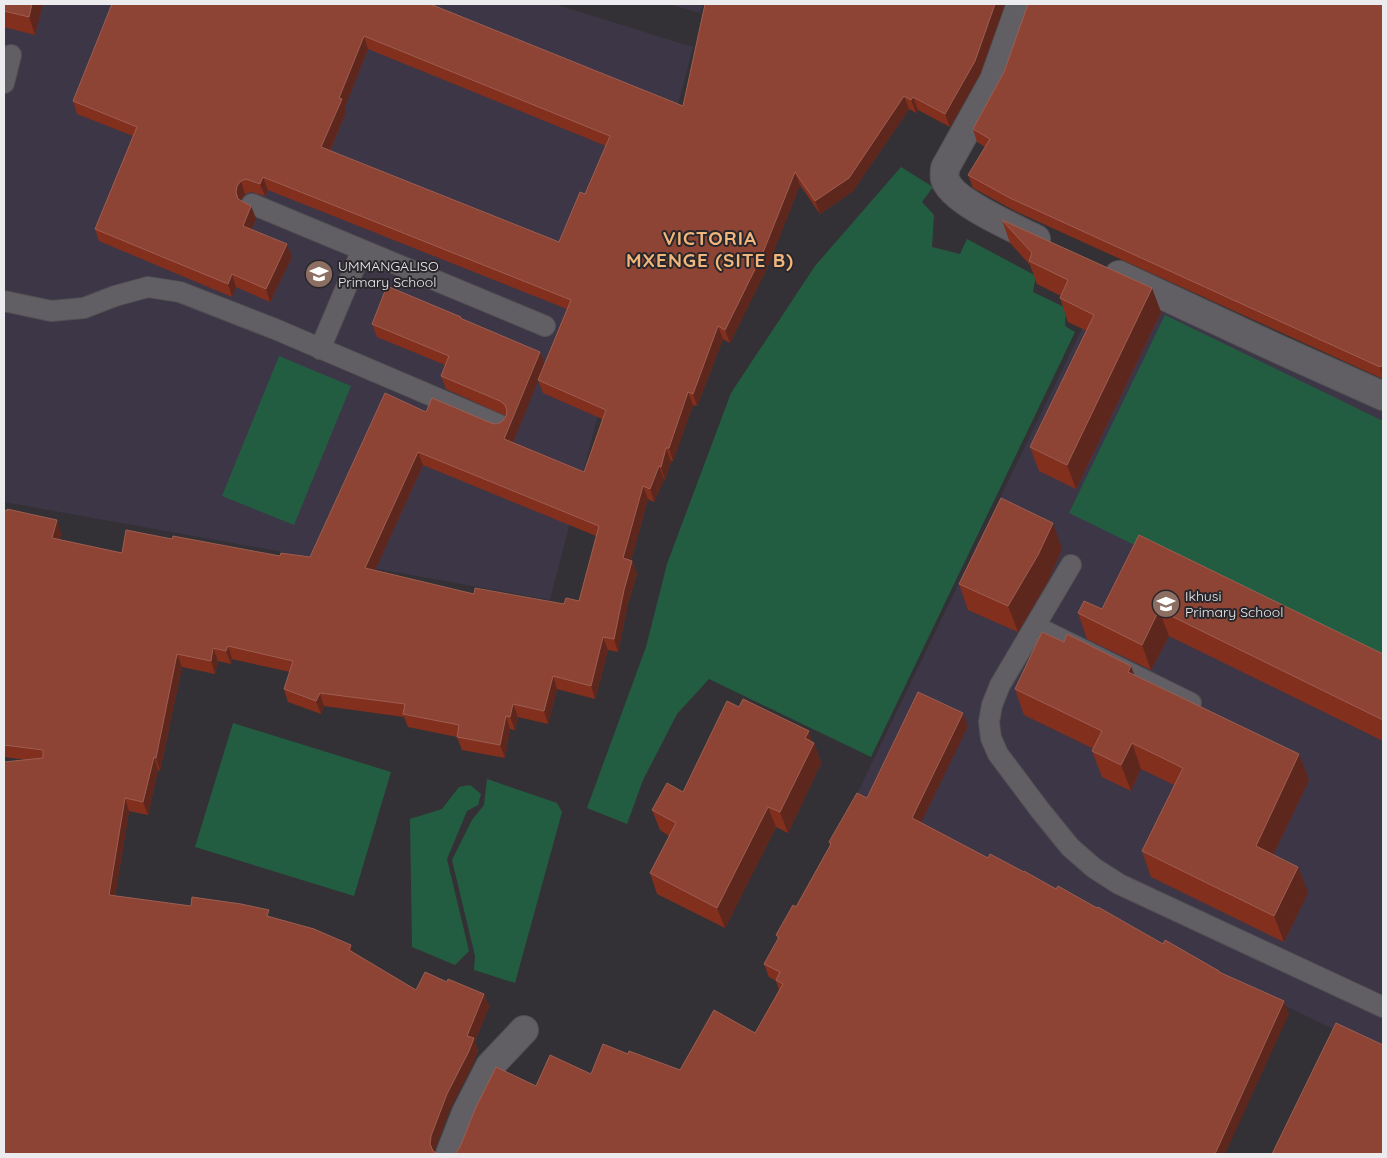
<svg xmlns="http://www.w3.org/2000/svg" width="1387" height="1158" viewBox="0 0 1387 1158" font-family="Quicksand,sans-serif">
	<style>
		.education { fill: #3d3646 }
		.green { fill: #235d41 }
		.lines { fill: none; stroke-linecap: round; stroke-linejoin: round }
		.lane-casing { stroke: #515053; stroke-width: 22 }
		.street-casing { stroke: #515053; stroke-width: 30 }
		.lane { stroke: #615f64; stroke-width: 20 }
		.street { stroke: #615f64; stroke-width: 28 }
		.wall { fill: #832f1e; fill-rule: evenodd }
		.shaded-wall { fill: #5e271e }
		.building { fill: #8e4434; stroke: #9d5e51; fill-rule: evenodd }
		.labels { text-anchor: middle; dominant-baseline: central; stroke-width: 4; stroke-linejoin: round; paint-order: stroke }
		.poi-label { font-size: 14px; fill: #ececee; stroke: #29272b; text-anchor: start }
		.district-label { font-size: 19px; font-weight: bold; letter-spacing: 1px; fill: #f0b67c; stroke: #29272b }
	</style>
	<rect width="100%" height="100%" fill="#333135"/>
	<path class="education" d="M4,4H554L693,47L550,600L4,502Z
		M668,4H703L700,13Z
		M1107,277L1383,411V1053L855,798Z"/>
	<path class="green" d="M901,167L933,187L922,202L934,215L932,247L960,254L967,239L1036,276L1033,292L1066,308L1065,326L1075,332L871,757L709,679L677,714L643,780L627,824L587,808L646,647L667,564L731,393L815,266Z
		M1165,315L1383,421V666L1069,513Z
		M279,356L351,386L294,525L222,496Z
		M233,723L391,772L354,896L195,847Z
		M487,779L557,803L562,812L515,983L474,970L475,956L452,860L472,820L484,805Z
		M470,785L481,794L478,805L467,811L447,859L469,951L455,965L412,947L410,819L442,809L459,787Z"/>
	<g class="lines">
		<defs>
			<path id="lane" d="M4,83L11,55
				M252,204L545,326
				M4,301L51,311L84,308L115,296L148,287L180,292L275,329L500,425
				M320,349L362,250
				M1071,565L1000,685L992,705L989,722L991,738L998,754L1040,810L1070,847L1094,868L1119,884L1383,1007
				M1035,626L1191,703"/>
			<path id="street" d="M1021,4L994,80L945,168C945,171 944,176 945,179C951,201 1016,229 1036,239
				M1119,275L1276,348L1383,396
				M450,1154L466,1113L490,1066L524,1030"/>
		</defs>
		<use href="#lane" class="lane-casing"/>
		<use href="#street" class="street-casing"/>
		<use href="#lane" class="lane"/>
		<use href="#street" class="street"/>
	</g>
	<path class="wall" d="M4,4H43L35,35L4,27Z
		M430,4L683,106L705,4H1005L980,74L950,127L918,110L916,113L909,109L853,191L820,214L800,185L767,268L730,343L723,339L697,406L693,405L673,461H671L665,480L664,479L654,502L648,499L631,560L632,561L637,574L628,603L618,652L608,650L595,699L557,689L548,724L518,717L515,730L510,729L505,758L462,750L457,737L408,727L404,717L324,706L321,714L288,702L284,689L290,672L232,659L231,664L218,661L215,674L182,667L160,771L158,770L148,815L129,811L115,896L271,917L353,952L416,990L447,982L484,994L489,1007L475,1041L478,1051L473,1064L451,1107L435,1149V1152L4,1154L26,760L4,757V510L61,533L60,540L122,553L172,539L280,556L310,557L426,412L496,424L502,422L506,416L446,389L441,376L445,365L377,337L372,324L461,317L462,319L544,364L567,309L268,190L265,196L251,192L245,194L241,200L256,218L251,230L292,257L270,302L236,287L232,297L99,241L95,229L133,136L77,114L73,101ZM368,49L606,146L585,194L559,242L330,151L346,112L345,107ZM538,380L543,393L602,419L584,472L513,442ZM423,465L596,536L579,601L564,604L474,594L375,570Z
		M1383,4V379L1015,211L973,188L968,175L985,147L977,142L973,129L1004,72Z
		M1002,220L1161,312L1076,489L1039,471L1030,447L1087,331L1068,322L1060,298L1061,296L1037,284L1030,265L1010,243Z
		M1139,535L1383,654V741L1169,636L1151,670L1087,639L1078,613L1102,609Z
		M1062,549L1048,581L1018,632L968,610L959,584Z
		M1064,642L1135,676L1309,780L1273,855L1298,867L1308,893L1284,942L1151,877L1142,851L1174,785L1141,769L1131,791L1102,777L1092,751L1094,749L1024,715L1015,689Z
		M739,707L814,743L821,763L788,833L776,827L725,928L657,894L650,873L669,836L660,830L652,810L683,792Z
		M968,726L921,822L988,858L1056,889L1163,944L1219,971L1220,972L1289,1014L455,1154L536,1086L591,1074L628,1054L680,1070L755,1033L779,990L776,981L769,977L764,964L778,939L776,935L796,907L830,846L829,842L867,798Z"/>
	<path class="shaded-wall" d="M32,4H43L35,35L29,17Z
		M995,4H1005L980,74L950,127L945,114Z
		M364,36L368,49L345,107L346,112L326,160L321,147L339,98Z
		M904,96L909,109L853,191L820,214L815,201Z
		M913,97L918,110L916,113L911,100Z
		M795,172L800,185L767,268L730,343L725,330Z
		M263,177L268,190L265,196L260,184Z
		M241,181L245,194L241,199L240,205L236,192L237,186Z
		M251,206L256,218L248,239L243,226Z
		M287,244L292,257L270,302L266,289Z
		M232,274L236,287L232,297L228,284Z
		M1152,288L1161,312L1076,489L1067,465Z
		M718,326L723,339L697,406L693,394Z
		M540,352L545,364L509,452L504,439Z
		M1381,366L1383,372V375L1380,367Z
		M688,392L693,405L673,461L669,448Z
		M666,448L671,461L665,480L661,467Z
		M418,452L423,465L370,581L365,568Z
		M659,466L664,479L654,502L650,489Z
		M643,486L648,499L628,571L623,558Z
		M57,520L61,533L57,551L52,538Z
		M1053,523L1062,549L1048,581L1018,632L1008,606Z
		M632,561L637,574L628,603L618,652L614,639L624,590Z
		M1159,610L1169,636L1151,670L1142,645Z
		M603,637L608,650L595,699L591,686Z
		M228,646L232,659L231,664L226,651Z
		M213,648L218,661L215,674L211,661Z
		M177,654L182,667L160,771L156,758Z
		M1131,666L1141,692L1128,672Z
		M553,676L557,689L548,724L544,711Z
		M320,693L324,706L321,714L316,701Z
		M513,704L518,717L515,730L510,717Z
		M963,713L968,726L917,831L912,818Z
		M506,716L510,729L505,758L500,745Z
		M809,731L813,744L814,743L821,763L788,833L780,812L805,738Z
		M1132,743L1141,769L1131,791L1121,765Z
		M1299,754L1309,780L1265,872L1256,846Z
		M154,757L158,770L148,815L143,802Z
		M125,798L129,811L113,908L109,895Z
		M768,807L776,827L725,928L717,908Z
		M1298,867L1308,893L1284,942L1274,916Z
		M351,945L355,958L349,950Z
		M484,994L489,1007L475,1041L478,1051L473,1064L451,1107L435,1149V1154L430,1144L431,1136L467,1036Z
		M1284,1001L1289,1014L1225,1154H1215Z"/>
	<path class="building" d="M4,4H32L29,17L4,11Z
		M112,4H430L683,106L705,4H995L975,61L945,114L913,97L911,100L904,96L849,178L815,201L795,172L762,255L725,330L718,326L693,394L688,392L669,448H666L661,467L659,466L650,489L643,486L623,558L632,561L624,590L614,639L603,637L591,686L553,676L544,711L513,704L510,717L506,716L500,745L457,737L459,725L403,714L405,704L320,693L316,701L284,689L293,661L228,646L226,651L213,648L211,661L177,654L156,758L154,757L143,802L125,798L109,895L191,906L192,897L241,904L269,910L267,916L314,929L351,945L349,950L416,990L425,972L447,982L448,979L484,994L467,1036L474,1038L469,1051L447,1094L431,1136L430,1144L433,1151L438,1154H4V762L43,758V750L4,745V510L7,511V509L57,520L52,538L122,553L126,530L172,539L173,536L280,556L281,553L310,557L385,393L426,412L432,398L491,423L496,424L502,422L506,416L507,411L505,405L500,401L441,376L449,356L372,324L387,286L461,317L460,318L540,352L504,439L584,472L606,410L538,380L571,300L263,177L260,184L246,179L241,181L237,186L236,192L238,199L251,206L243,226L287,244L266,289L232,274L228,284L95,229L137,127L73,101ZM364,36L610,136L585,194L580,192L559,242L321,147L342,99L339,98ZM418,452L599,526L579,601L566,598L564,604L475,588L474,594L365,568Z
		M1028,4H1383V366H1381L1380,367L1010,198L968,175L990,139L973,129L1004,72Z
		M1002,220L1152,288L1067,465L1030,447L1094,315L1060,298L1068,280L1029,261L1032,253Z
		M1001,498L1053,523L1038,555L1008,606L959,584Z
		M1139,535L1383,654V720L1159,610L1142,645L1078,613L1084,601L1102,609Z
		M1042,632L1064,642L1067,634L1131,666L1128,672L1299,754L1256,846L1298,867L1274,916L1142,851L1183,768L1132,743L1121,765L1092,751L1102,731L1015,689Z
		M918,692L963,713L912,818L988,858L990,854L1024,872V871L1056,889L1058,886L1097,908L1098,907L1163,944L1165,940L1219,971V972L1284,1001L1215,1154H453H455L460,1147L476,1107L496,1067L536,1086L550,1055L591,1074L603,1044L628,1054L629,1051L680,1070L714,1010L755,1033L783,984L776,980L780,972L764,964L779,937L776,935L793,905L796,907L831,844L829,842L857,793L867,798Z
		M743,699L809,731L805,738L814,743L780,812L768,807L717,908L650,873L676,823L652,810L667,783L683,792L727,701L739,707Z
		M1336,1023L1383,1045V1154H1272Z"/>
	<defs>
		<symbol id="school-disc" viewBox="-11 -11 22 22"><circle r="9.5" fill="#8d6e63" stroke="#29272b"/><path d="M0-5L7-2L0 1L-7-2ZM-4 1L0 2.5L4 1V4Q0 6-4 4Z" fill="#fff"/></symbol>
	</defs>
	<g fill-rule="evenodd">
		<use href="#school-disc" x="303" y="258" width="32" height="32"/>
		<use href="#school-disc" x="1150" y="588" width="32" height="32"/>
	</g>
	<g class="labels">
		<g class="poi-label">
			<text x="338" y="266">UMMANGALISO<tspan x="338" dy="16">Primary School</tspan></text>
			<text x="1185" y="596">Ikhusi<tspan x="1185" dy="16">Primary School</tspan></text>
		</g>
		<g class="district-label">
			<text x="710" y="238">VICTORIA<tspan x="710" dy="22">MXENGE (SITE B)</tspan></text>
		</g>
	</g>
	<rect width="1387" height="1158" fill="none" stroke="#ececee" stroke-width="10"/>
</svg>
